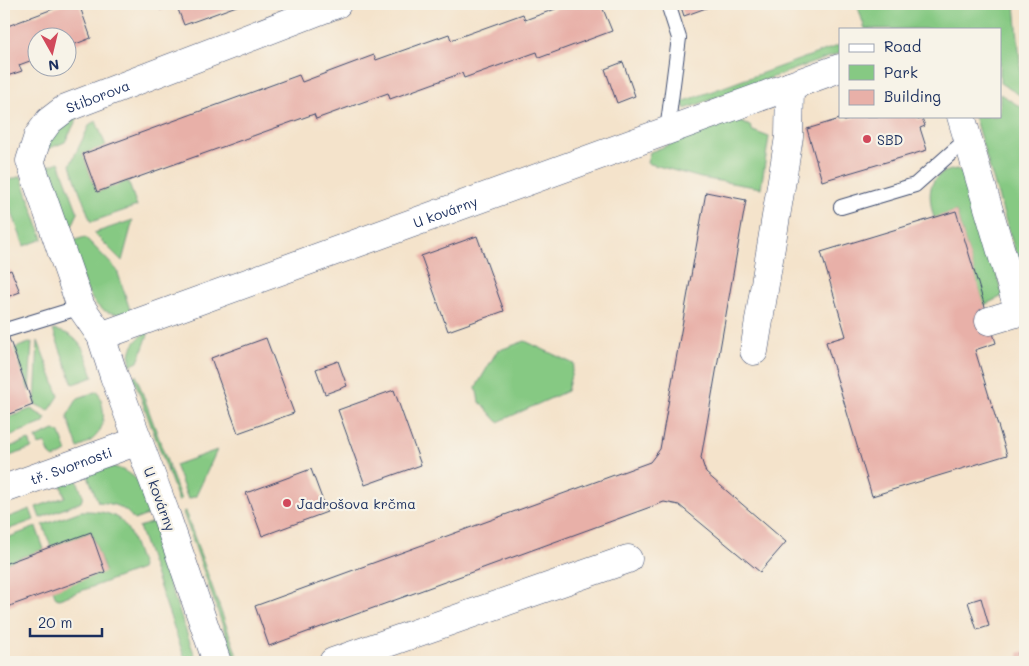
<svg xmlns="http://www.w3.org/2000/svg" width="1029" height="666" viewBox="0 0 1029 666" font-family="Mali,sans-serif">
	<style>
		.green { fill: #86c983; stroke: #507c70 }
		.building { fill: #e8b0a8 }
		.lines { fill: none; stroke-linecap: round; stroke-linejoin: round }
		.service-casing { stroke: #3c4a6e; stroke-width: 16 }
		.minor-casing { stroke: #3c4a6e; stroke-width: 29 }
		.service { stroke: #fff; stroke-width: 14 }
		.minor { stroke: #fff; stroke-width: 28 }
		.poi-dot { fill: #d1495b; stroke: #f7f3e8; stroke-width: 2 }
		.labels { text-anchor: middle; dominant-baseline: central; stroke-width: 4.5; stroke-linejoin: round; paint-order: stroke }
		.street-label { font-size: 14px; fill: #1b2f5e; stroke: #f7f3e8 }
		.poi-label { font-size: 14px; fill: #1b2f5e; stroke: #f7f3e8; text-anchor: start }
	</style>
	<rect width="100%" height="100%" fill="#f7f3e8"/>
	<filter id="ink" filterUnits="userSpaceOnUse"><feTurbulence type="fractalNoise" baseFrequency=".02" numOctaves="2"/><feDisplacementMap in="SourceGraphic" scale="10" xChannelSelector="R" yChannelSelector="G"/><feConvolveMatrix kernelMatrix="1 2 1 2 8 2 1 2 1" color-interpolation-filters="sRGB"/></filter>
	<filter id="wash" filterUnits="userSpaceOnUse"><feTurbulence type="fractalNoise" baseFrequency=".0096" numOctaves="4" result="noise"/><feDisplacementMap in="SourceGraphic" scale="20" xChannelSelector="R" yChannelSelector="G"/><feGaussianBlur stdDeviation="1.12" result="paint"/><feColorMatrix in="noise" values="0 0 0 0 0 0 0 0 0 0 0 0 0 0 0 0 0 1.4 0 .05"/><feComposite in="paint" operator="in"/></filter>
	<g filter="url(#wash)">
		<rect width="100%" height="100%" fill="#f4e3cb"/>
		<path class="green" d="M857,4H1015L1023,97L1000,83V29H865Z
			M840,45V53L685,109L682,102Z
			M1000,94L1024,109L1025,284L974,116H1000Z
			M79,115L65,142L43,151L47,139Z
			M737,120L750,126L753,131L769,137L761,188L701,178L647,163L650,152L729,122Z
			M96,121L106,146L83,154L97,192L128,181L137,206L91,222L70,165L90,124Z
			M59,162L78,213L71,228L65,231L43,168Z
			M957,169L968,177L1003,296L984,305L956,211L934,218C927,193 927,173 957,169Z
			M21,176L43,239L24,246L4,190V182Z
			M133,220L122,261L94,233Z
			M85,237L117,270L131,313C98,318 91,301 81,275C77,264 73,253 69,242Z
			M53,330C81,333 86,354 93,377L73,384Z
			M147,332L148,335L138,362L131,365C127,351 135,339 147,332Z
			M38,341L59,396L49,411L35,404Z
			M525,341L574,364L567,391L498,422L479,401L476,387L497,351Z
			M32,342L29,391L15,348Z
			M136,375L181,500L179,502L133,376Z
			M98,391C108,417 106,436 78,448L67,416L78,398Z
			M31,409L46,418L43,423L4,438V419Z
			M54,430L60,433L67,452L54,458L50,455L45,443L39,445L36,438Z
			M29,440L32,448L4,458V449Z
			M217,450L196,496L188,499L175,465Z
			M114,467C141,475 144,489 153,513L134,520C126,507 112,503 98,502L86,471L98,468Z
			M75,475L83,496L81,502L40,518L36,507L65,497L60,482Z
			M30,509L34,520L4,531V519Z
			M81,511C128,510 128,528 142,566L141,569L59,599L56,598L53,590L105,571L91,532L51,547L43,525Z
			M185,511L235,650L239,662L234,657L227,638L183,512Z
			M156,521L165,544L160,557L197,662H186L139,527Z
			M36,527L44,549L4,564V539Z"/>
		<g id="blocks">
			<path class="building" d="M66,4H79L91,38L68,47V38H38V58L19,65L22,71L4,77V34L7,32L5,27Z
				M158,4H242L184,25L176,4L160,10Z
				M569,4H601L612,31L539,58L537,52L464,78L462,73L390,99L388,93L316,119L314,114L97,192L83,154L299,75L302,82L374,55L376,60L449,34L451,40L523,14L525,20Z
				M680,4H717L684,16Z
				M623,62L635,96L617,103L605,69Z
				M859,116H917L918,120L922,118L925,126L920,128L927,150L822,181L807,129L843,118L844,121Z
				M706,192L746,200L701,458L706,473L786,542L760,572L679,505L664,502L269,646L255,606L650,462L660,449Z
				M956,211L996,343L975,350L1007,455L872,496L826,342L846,336L821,252Z
				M477,236L504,311L448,331L421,256Z
				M11,270L20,292L4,298V273Z
				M4,324L33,405L4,416Z
				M266,338L294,413L238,433L211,358Z
				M338,361L347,386L325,394L316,369Z
				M394,390L421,465L365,485L338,410Z
				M311,469L327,512L262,536L246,493Z
				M91,532L105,572L4,608V564Z
				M981,598L989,626L977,630L968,602Z
				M1025,651V662H1020L1018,653Z"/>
		</g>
	</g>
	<g filter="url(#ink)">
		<use href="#blocks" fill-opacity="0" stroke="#3c4a6e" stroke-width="1"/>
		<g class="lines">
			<defs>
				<path id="service" d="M667,131L679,38L668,4
					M841,207L915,185L968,138
					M6,330L81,307"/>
				<g id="minor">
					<path d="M961,116L1019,312L989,321"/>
					<path id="s1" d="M101,336L840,68"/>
					<path d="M754,351L789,137L790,86"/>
					<path id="s2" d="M4,489L138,441"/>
					<path id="s3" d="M217,662L165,512L114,376L101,336L81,307L30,161L38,136L49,121L66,108L337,4"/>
					<path d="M333,662L628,559"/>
				</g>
			</defs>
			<use href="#service" class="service-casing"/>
			<use href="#minor" class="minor-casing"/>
			<use href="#service" class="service"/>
			<use href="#minor" class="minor"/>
		</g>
	</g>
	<g class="poi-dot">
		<circle cx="867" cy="139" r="5"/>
		<circle cx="287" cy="503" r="5"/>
	</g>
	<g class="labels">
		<g class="street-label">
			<text stroke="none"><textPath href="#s3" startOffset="636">Stiborova</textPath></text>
			<text stroke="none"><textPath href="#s1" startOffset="366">U kovárny</textPath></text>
			<text stroke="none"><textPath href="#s2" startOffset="71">tř. Svornosti</textPath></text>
			<text transform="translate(160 499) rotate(70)">U kovárny</text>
		</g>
		<g class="poi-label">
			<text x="877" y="139">SBD</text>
			<text x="297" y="503">Jadrošova krčma</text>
		</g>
	</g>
	<rect width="1029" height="666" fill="none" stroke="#f7f3e8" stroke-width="20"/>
	<rect x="839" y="28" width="162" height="90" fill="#f7f3e8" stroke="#9fa5b1"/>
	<rect x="849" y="44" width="25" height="8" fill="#ffffff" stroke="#9fa5b1"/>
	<text x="884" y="52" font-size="15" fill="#1b2f5e">Road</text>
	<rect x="849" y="65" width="25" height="15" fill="#86c983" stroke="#9fa5b1"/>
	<text x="884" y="78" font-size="15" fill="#1b2f5e">Park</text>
	<rect x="849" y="90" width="25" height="15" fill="#e8b0a8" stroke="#9fa5b1"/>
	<text x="884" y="102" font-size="15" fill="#1b2f5e">Building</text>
	<g transform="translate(52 52) rotate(172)"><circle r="24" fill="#f7f3e8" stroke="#9fa5b1"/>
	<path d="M0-4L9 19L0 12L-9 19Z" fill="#d1495b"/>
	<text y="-8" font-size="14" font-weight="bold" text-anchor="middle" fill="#1b2f5e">N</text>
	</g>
	<path d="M30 628v8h72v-8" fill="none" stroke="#1b2f5e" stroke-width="2.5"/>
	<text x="38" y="628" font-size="15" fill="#1b2f5e" stroke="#f7f3e8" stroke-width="4" paint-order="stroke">20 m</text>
</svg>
